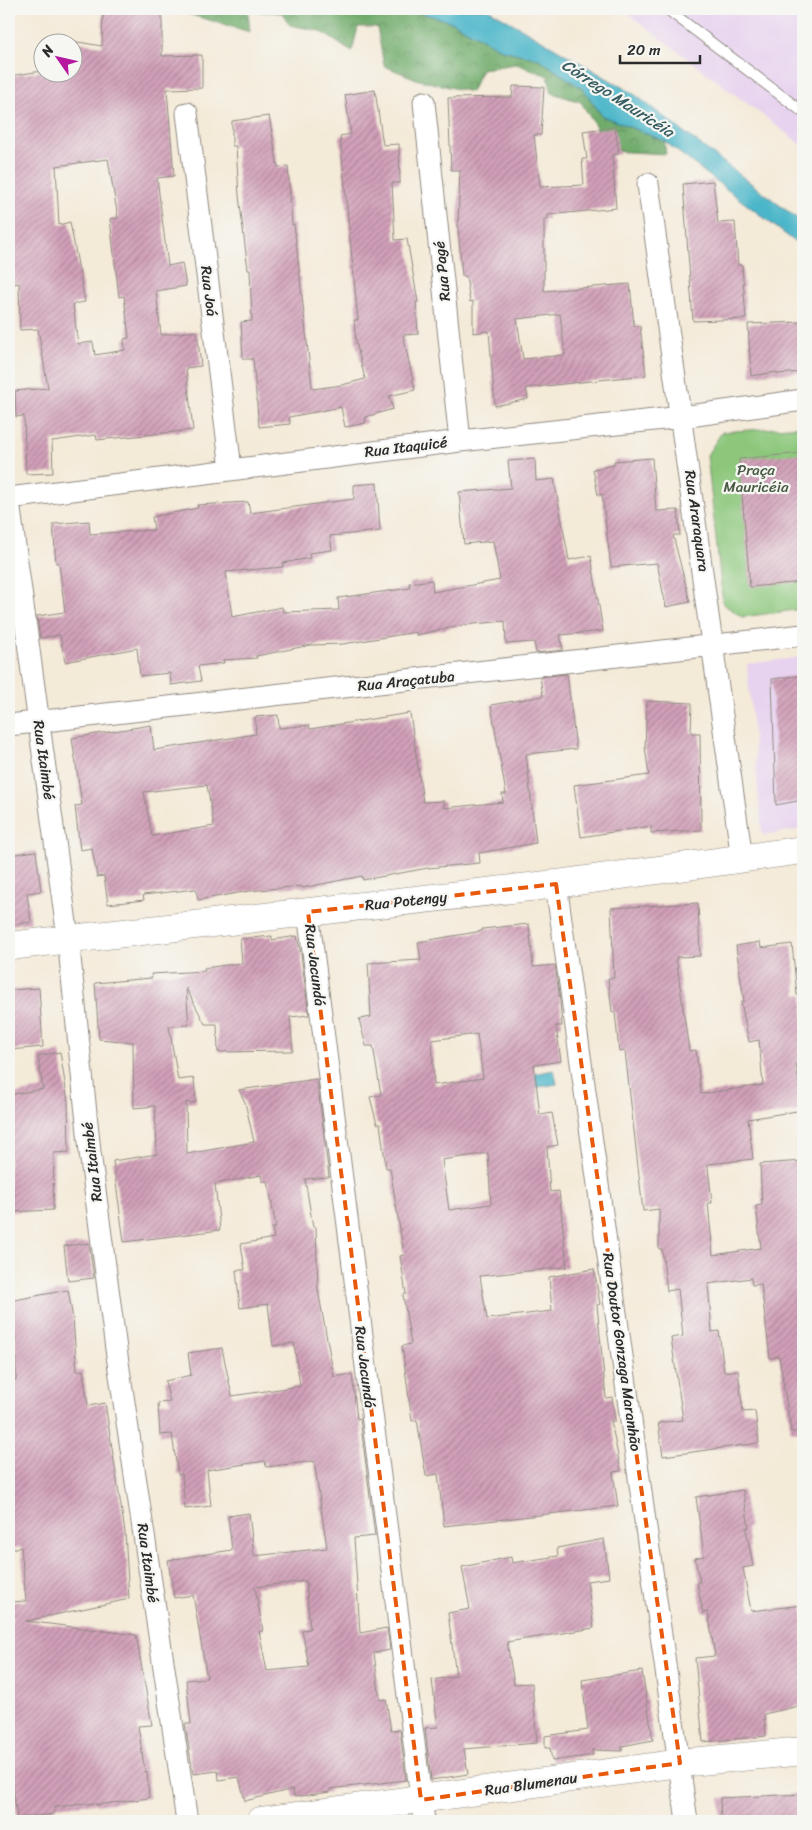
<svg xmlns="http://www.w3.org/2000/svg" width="812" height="1830" viewBox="0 0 812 1830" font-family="Sriracha,sans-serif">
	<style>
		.built { fill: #e7d2ef }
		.forest { fill: url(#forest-crowns); stroke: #4e6c4c }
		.park { fill: #8cc77c; stroke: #5c7954 }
		.water { fill: #4bb6c9; stroke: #3b707a }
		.building { fill: url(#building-hatch); fill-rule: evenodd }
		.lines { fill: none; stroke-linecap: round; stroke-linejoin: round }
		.lane-casing { stroke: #908a82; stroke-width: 12 }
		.street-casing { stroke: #908a82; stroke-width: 23 }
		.secondary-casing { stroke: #908a82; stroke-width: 29 }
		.lane { stroke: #fff; stroke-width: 10 }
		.street { stroke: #fff; stroke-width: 21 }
		.secondary { stroke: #fff; stroke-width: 28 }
		.marked { fill: none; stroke: #e8590c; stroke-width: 4; stroke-dasharray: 10 6; stroke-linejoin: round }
		.labels { text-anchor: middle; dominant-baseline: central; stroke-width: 4.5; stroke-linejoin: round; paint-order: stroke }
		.street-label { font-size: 15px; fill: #2b2b2b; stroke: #f6f6f2 }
		.park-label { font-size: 15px; fill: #485a43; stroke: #f6f6f2 }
		.water-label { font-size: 16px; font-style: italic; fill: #365c62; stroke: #f6f6f2 }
	</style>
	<defs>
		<pattern id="forest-crowns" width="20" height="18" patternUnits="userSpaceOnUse" patternTransform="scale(1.25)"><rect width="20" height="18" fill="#71ac6c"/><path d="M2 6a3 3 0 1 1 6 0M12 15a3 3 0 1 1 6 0" fill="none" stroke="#5d8c59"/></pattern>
		<pattern id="building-hatch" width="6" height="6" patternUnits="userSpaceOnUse" patternTransform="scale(1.25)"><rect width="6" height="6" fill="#d2a0b9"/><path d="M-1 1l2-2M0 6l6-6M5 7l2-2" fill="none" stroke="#ab8397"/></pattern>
	</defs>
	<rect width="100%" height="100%" fill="#f6f6f2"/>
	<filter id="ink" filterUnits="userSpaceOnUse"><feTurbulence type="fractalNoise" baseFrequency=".02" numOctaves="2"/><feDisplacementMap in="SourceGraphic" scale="10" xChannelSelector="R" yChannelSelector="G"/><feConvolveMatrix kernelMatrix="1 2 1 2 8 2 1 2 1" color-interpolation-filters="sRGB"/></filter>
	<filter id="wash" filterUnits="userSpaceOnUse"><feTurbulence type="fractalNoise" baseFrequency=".0096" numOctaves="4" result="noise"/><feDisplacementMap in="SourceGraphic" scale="20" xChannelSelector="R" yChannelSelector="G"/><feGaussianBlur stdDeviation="1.12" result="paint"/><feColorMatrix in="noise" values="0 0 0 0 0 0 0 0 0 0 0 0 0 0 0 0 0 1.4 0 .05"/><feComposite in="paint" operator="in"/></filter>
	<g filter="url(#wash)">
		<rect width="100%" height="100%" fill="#f4ead8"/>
		<path class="built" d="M622,9H803V146Z
			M803,657V829L762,835L747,664Z"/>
		<path class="forest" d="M171,9H408L454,23L502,50L539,59L584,90L602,116L664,141L666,154L610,151L581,102L552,93L548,76L516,64L482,69L471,92L419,80L384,66L377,27H358L352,52L320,31L290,25L282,13L248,11L250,32Z"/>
		<path class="park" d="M803,426V609L742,617L723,604L707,455L722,432Z"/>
		<path class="water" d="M408,9H488L634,94L803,223V248L664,141L602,116L584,90L539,59L502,50L454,23Z
			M554,1070L557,1084L526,1089L523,1076Z"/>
		<g id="blocks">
			<path class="building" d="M103,9H162V56L202,55V88L167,89L174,176L157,178L168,266L182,263L186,286L156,291L161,335L197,331L201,366L186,368L193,430L97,440L96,435L52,441L53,473L26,474L24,416L16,417L15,391L48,388L38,329L20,330L19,283L9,285V260L14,259V239L9,210V76L42,71V72H72V42H52L53,38L102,46ZM108,159L118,218L110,219L119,297L124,296L129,338L124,339L125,350L95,355L93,342L78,344L73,304L85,302L70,222L59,225L56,166Z
				M513,86L544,87L541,135H534L540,187L584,185L582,159H587L583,131L615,127L619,154L612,155L616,208L548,215V219H544V291L630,284L634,326H640L646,375L526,388L528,399L495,406L489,331L473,333V301L470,302L466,276H462L458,227L460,170H451L448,98L512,97ZM560,314L565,355L523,359L517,319Z
				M375,90L383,145L399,144L400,183H392L395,240L407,239L418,302H416L418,334L403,335L415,390L389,396L393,409L365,417L366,423L345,427L341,407L289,417L290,424L259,427L253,359H243L241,322L252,321L250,270H248L239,196L236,146H232V121L269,116L278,167L288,166L292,225L294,224L312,387L313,389L342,385L365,379L356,342L354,320H358L340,136L351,134L345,95Z
				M713,181L718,223L735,222L738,265H742L746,319L693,321L683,184Z
				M803,322V372L777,374V372L751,376L748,324Z
				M803,453V582L750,587L739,459Z
				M652,458L656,511L678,510L680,535H673L690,602L666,607L657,563L611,567L602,494L598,495L593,469L614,465V461Z
				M535,459L536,481L554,479L569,560L591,556L603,631L560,635L563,650L536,653L534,642L506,644L505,621L464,625L416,635V632L343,644L311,645L256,656L257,658L223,660L224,663L198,666L201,681L171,685L170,673L140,676L137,648L65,662L60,635L40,638L37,616L65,612L59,563H56L53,524L89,521L90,534L154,530L152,517L198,508L197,505L248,502L250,513L354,499V485L377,483L380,531L330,536L332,550L309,553L310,558L283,563V567L226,572L232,617L282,607L283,612L339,610L338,598L410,588L409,583L432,580L433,592L500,580L493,541L464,544L459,492L511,488L508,461Z
				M567,674L576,749L526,754L536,843L479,853L480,863L428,868L363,880L362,876L302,888L301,886L249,891L198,900L196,889L143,895L144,900L108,904L104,876L97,877L92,848L80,850L75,806L82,805L72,738L151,725L154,750L256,734L255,717L278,715L279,728L309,725L310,729L410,713L423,802L444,801V808L503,802L502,794H506L491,705L543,696L540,677ZM207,785L214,826L152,836L144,792Z
				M803,675V800L776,805L772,679Z
				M647,701L692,703L691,733H700L701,830L651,833V826L581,837L574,785L649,775L645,747Z
				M36,851L41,891L27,893L31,922L11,925L9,918V855Z
				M698,903L700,956L676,957L689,1051L696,1050L701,1094L763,1085L759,1040L749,1042L741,1002L744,1001L736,946L760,942L761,948L792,944L797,995L803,994V1045H800L802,1063L796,1064L803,1110L748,1119L753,1159L708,1164V1167L712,1203H708L713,1255L761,1248L756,1206L762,1205L760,1164L803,1161V1431L791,1432L779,1356L770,1358L761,1284L752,1285L751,1278L708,1284L712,1332L719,1331L724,1372L738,1370L743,1412L755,1411L759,1443L663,1456L658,1423L683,1420L671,1338L683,1336L678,1289L667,1291L662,1249H659V1209L643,1211L625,1051L619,1052L615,1012H612L608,978H614L611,908Z
				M529,924L533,967L555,965L560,1001L562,1026H556L561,1061L534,1065L540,1115L552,1113L558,1145L547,1147L550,1192L559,1191L567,1267L480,1276L487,1319L552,1311L549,1277L594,1269L600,1304L597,1305L606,1398L612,1397L615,1421H611L621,1471L613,1472L618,1506L444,1526L438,1474L426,1476L417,1420L412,1421L402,1346L411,1344L403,1295L406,1294L400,1256L404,1255L390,1168H386L380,1124H377L370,1097L381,1095L373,1046H366L359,1019L371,1017L368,963L421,960L418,942L482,931V929ZM477,1034L483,1078L434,1085L432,1040ZM488,1153L491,1204L449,1210L442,1160Z
				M272,936V940L297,936L301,954L309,1015L290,1017L293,1051L218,1052L217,1024H205L186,988L189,1025L169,1026L178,1080L194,1078L196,1102L186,1103L187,1154L254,1142L245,1102L239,1090L317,1079L329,1177L305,1179L313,1227H316L318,1290L334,1377L352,1374L357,1419L360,1418L375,1536L354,1538L360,1633L387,1628L390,1650L374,1653L380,1700L386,1699L391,1731L400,1730L406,1780L330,1789V1792L294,1797L293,1789L245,1801L239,1777L219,1780L218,1771L193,1774L185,1724H191L186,1680L207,1678L193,1595L174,1598L168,1560L232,1550L228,1516L249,1513L254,1556L327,1548L314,1461L266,1467L265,1461L207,1470L211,1506L185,1509L182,1474L178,1475L172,1434L160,1435L158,1403L170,1402L165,1381L191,1375L188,1353L222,1348L232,1396L300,1386L294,1343L273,1346L268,1304L240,1308L236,1270H245L241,1244L274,1238L272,1228H276L268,1181H262L261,1175L215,1184L220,1230L124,1242L113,1161L157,1154L155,1106L134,1108L133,1042L99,1039L95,983L152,978L151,974L205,971L204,968L242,963L240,939ZM306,1581L310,1629L302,1630L309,1667L267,1671L259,1631H263L255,1587Z
				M39,988L43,1047L9,1050V990Z
				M60,1052L68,1102L69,1152L54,1153L53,1210L9,1212V1095L43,1089L38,1056Z
				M89,1243L94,1278L68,1281L64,1246Z
				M68,1290L73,1319L77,1371L83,1370L88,1406L105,1403L125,1532L129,1599L26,1621L136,1635L152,1725L138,1726L145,1772L147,1771L149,1798L96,1805V1803L54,1807V1814L17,1818L9,1756V1622H12L10,1602L26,1601L21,1547L9,1549V1438H12L9,1412V1381L16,1380L15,1334L9,1335V1301Z
				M743,1490L749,1528H746L753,1566L743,1568L751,1611L803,1605V1705L764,1714L766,1736L703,1742L695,1658L715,1656L708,1612L703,1613L697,1582H700L695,1558L704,1556L696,1497Z
				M604,1539L609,1578L587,1581L594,1628L507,1642L514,1684L532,1683L537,1743L464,1749L468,1774L431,1780L425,1728L438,1727L432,1680L456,1676L448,1613L470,1609L462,1567L511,1557L512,1563L558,1556L557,1548Z
				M642,1671L653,1740L622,1746V1751L592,1750L593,1755L552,1761L550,1748H545V1736L588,1730L582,1680Z
				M803,1794V1821H721L720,1798Z"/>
		</g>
	</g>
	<g filter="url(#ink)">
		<use href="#blocks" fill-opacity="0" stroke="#908a82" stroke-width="1"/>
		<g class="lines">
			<defs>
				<path id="lane" d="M667,9L803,112"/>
				<path id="street" d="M424,102L460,441
					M187,113L231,469
					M648,184L742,859
					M9,498L460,441L682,417L803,400
					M9,502L68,938L90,1152L116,1349L187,1821
					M9,725L803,635
					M556,884L687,1821
					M308,912L424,1821"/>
				<path id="secondary" d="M9,946L556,884L803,850
					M260,1821L680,1763L803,1751"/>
			</defs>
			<use href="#lane" class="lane-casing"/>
			<use href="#street" class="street-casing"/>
			<use href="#secondary" class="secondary-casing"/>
			<use href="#lane" class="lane"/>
			<use href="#street" class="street"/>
			<use href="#secondary" class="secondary"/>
		</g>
	</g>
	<path class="marked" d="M556,884L680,1763L421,1800L308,912Z"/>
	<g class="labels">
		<g class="street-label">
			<text transform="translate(442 271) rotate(-96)">Rua Pagé</text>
			<text transform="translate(209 291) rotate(83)">Rua Joá</text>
			<text transform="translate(406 447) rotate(-7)">Rua Itaquicé</text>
			<text transform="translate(697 521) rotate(82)">Rua Araraquara</text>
			<text transform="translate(406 681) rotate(-6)">Rua Araçatuba</text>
			<text transform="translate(44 760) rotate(82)">Rua Itaimbé</text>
			<text transform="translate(406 901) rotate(-6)">Rua Potengy</text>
			<text transform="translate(315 965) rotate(83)">Rua Jacundá</text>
			<text transform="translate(92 1162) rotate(-97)">Rua Itaimbé</text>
			<text transform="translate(622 1352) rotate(82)">Rua Doutor Gonzaga Maranhão</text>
			<text transform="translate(365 1367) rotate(83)">Rua Jacundá</text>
			<text transform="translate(148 1563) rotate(82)">Rua Itaimbé</text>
			<text transform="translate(531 1784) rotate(-8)">Rua Blumenau</text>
		</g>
		<g class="park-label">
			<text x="756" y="470">Praça<tspan x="756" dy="17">Mauricéia</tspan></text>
		</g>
		<g class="water-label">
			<text transform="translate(618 98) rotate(33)">Córrego Mauricéia</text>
		</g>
	</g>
	<rect width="812" height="1830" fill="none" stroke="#f6f6f2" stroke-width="30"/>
	<g transform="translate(58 58) rotate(304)"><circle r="24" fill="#f6f6f2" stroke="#a5a5a2"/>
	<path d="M0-4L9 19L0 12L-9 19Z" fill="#b5179e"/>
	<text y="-8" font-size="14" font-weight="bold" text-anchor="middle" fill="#2b2b2b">N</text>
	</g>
	<path d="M620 55v8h80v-8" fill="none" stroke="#2b2b2b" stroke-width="2.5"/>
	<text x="627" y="55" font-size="15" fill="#2b2b2b" stroke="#f6f6f2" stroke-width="4" paint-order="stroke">20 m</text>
</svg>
